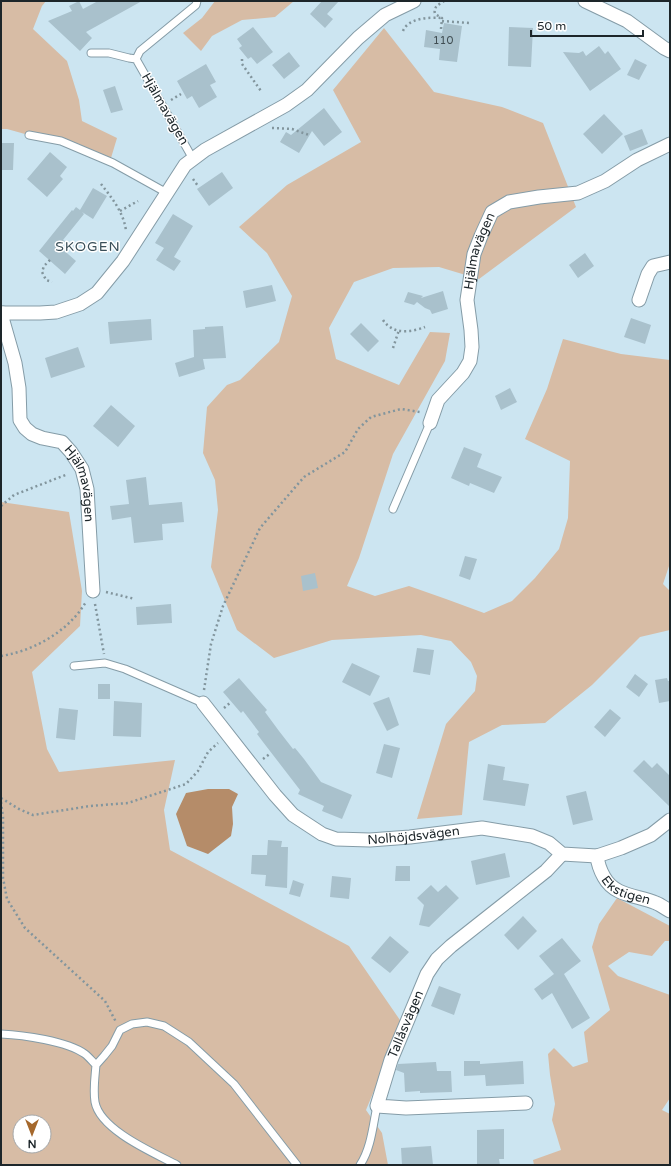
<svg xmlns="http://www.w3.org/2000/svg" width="671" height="1166" viewBox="0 0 671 1166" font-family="'Varela Round',sans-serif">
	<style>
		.green { fill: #d7bca5; fill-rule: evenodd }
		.water { fill: #b58c69 }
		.building { fill: #a9c1cc }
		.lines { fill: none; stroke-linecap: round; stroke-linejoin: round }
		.service-casing { stroke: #859ca7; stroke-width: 9 }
		.minor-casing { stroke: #859ca7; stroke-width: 15 }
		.path { stroke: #82959d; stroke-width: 2.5; stroke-dasharray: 2 3; stroke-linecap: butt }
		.service { stroke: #fff; stroke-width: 7 }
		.minor { stroke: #fff; stroke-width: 13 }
		.labels { text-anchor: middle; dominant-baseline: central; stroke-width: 3; stroke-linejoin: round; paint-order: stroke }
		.number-label { font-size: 11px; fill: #404d52 }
		.street-label { font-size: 13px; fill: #1d262a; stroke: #fff }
		.neighbourhood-label { font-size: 14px; letter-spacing: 1px; fill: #3a4f59; stroke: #fff }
	</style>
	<rect width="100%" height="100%" fill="#cce5f1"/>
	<path class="green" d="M1,1H46L42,6L33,29L67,61L79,100L82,121L117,138L111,158L7,129H1Z
		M215,1H294L275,17L242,20L212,36L201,51L183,33L202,18Z
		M384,28L434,92L502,107L543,123L576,207L479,279L439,267L393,268L354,282L329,328L336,359L399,385L430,332L450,333L445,361L393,454L359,558L347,586L375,596L409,586L446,599L484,613L512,601L535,578L559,549L568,518L570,461L525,439L547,389L563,339L621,354L670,360V563L663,584L670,591V630L640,637L592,685L545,723L502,725L469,742L462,815L417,819L446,724L475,691L477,676L471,662L451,641L421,635L332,640L274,658L237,630L211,567L218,510L215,480L203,453L207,407L227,385L240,380L279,342L292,296L267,253L239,227L287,185L361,142L333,90Z
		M1,502L69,512L82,591L80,626L32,672L47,749L59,772L175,760L164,810L170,850L349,946L402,1023L366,1110L382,1133L388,1165H1ZM20,1122H44V1146H20Z
		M617,898L670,926V941H665L652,956L629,952L608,966L618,976L670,995V1098L662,1110L670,1114V1165H534L533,1160L561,1150L552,1120L555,1104L550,1075L548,1054L554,1048L573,1067L588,1062L584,1032L610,1010L592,947L599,924Z"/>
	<path class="water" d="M208,789H229L238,794L232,807L233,824L231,836L208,854L187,846L176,814L186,793Z"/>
	<path class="building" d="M79,1L83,9L98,1H142L86,32L92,38L80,51L48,21L72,11L69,6Z
		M322,1H339L327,14L333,19L325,28L310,14Z
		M444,23L462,26L457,62L439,60L440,49L424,47L426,30L442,33Z
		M253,27L273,52L257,64L251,57L248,59L239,48L242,46L237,39Z
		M509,27L533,28L531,67L508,66Z
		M599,46L605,54L608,51L621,69L590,91L563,52L579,53L583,51L586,56Z
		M289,52L300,66L284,79L272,65Z
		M635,59L647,65L639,80L627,75Z
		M206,64L216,82L210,85L217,97L199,108L192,96L187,99L177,81Z
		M115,86L123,110L111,113L103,90Z
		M324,108L342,132L324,146L312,131L299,153L280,142L286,132L291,135Z
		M604,114L623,134L602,154L583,134Z
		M642,129L648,144L630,151L624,136Z
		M1,143H14L13,170H1Z
		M50,152L67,167L60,176L63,179L47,197L27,179Z
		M222,172L233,188L209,206L197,189Z
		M93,188L107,196L93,219L82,212L84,214L63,240L65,241L60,247L76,261L65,274L39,251L72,210L73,211L76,207L80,210Z
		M173,214L193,226L174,257L181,261L174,271L156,260L164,248L155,243Z
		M585,253L594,266L578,278L569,265Z
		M272,285L276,301L246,308L243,291Z
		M443,291L448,309L432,314L430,310L425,308L417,302L414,305L404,302L408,292L423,296L421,298Z
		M631,318L651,325L645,344L624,337Z
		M151,319L152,340L110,344L108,322Z
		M361,323L379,341L368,352L350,334Z
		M223,326L226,358L203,359L205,369L179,377L175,363L194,357L193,330L205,329V327Z
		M78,347L85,367L51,378L45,358Z
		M510,388L517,402L501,410L495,396Z
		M111,405L135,426L118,447L93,426Z
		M464,447L482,454L477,467L502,477L494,493L470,483L469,486L451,478Z
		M146,477L149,505L182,502L184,522L162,524L163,540L134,543L131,517L112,520L110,506L129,504L126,480Z
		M465,556L477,559L470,580L459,576Z
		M315,573L318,588L303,591L301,576Z
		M171,604L172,623L137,625L136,607Z
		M417,648L434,650L430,675L413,672Z
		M352,663L380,676L370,696L342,682Z
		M635,674L648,684L639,697L626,687Z
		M239,678L267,710L265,712L279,731L293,749L295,748L304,759L321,782L352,795L342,819L322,811L324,806L298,794L300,790L263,742L257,734L259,732L243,711L241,713L223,692Z
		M667,678L668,681H670V701L659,703L655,680Z
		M98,684H110V699H98Z
		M389,697L399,725L387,731L373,703Z
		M114,701L142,703L141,737L113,736Z
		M59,708L78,710L75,740L56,738Z
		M610,709L621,718L605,737L594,727Z
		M384,744L400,748L392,778L376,773Z
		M644,760L652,768L657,763L670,776V807L633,771Z
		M488,764L505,767L503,780L529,784L525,806L483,800Z
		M586,791L593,820L573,825L566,796Z
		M268,840L282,841L281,847H288L287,888L265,886L266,875L251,874L252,855H267Z
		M505,853L510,877L476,885L471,861Z
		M396,866H410V881H395Z
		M332,876L351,878L349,899L330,897Z
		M293,880L304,884L300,897L289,894Z
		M431,885L438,892L446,885L459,898L429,927L419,925L424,905L417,898Z
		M523,916L537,931L518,950L504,935Z
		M390,936L409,952L390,973L371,958Z
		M562,938L581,961L564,974L590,1018L572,1029L552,993L542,1000L534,989L554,974L539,956Z
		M439,986L461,994L454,1015L431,1006Z
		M464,1061H480V1064L523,1061L524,1084L486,1086L485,1075L464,1076Z
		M436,1062L437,1071H451L452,1092L420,1093V1091L405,1092L404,1073L396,1070L398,1064Z
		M504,1129V1159H499L500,1165H477V1130Z
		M431,1146L433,1165H402L401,1148Z"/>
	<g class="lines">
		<defs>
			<path id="service" d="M91,53H109L129,58L136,59
				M29,135L61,141L113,163L167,193
				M193,159L136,59L140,51L196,5L197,1
				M393,509L430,423
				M74,666L105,663L125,669L203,703
				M1,1034C23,1035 67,1041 85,1054C89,1057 92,1061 96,1065C95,1077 93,1090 95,1102C100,1130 154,1153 177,1165
				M96,1065L104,1056L112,1046L120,1030L132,1024L147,1022L164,1026L189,1042L234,1084L297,1165
				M360,1165C371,1149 373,1125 377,1106"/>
			<g id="minor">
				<path d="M585,1L627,21L664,48L670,51"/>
				<path d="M639,300L648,274L653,266L670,262"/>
				<path d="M1,313H40L56,312L80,304L97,293L123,261L185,165L205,150L286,105L307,90L358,38L385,15L414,1"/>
				<path id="s1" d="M3,313V321L15,363L19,388L20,420L25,428L32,434L42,438L62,442L71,452L82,469L87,489L93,591"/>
				<path id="s2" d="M430,423L438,400L463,373L470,361L472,347L471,330L467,300L474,254L481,236L492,212L509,202L539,197L578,193L605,181L637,160L670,144"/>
				<path id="s3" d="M203,703L275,795L293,815L322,834L336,839L370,840L410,837L482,828L532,836L549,843L562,854L597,856L621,848L651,835L670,820"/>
				<path id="s4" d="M597,856C598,865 600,870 604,877C615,897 638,895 656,903C661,905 666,909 670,911"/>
				<path id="s5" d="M526,1103L406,1108L377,1106L391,1060L427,974L437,959L451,946L546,871L562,854"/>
			</g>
		</defs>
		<use href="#service" class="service-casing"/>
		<use href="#minor" class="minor-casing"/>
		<path class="path" d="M442,21L469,23
			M441,29L442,18L435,14C433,6 439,5 444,1
			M403,31C408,18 429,17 442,18
			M242,59V64L261,91
			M171,100L181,94
			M272,128L292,129L309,135
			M193,179L198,186
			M101,184C112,198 124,213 126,231
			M120,211L138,201
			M50,260L44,266L42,272L46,280L52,282
			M383,320C385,323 387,325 390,327C399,334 415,331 425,327
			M393,348L399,330
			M1,506L14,495L68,474
			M106,592L135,599
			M95,604L104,654
			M1,656C27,652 54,639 73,619C78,614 82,608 86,602
			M204,690L211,644L223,606L260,528L304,477L345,452L358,429L371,417L401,409L420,412
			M224,708L231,702
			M263,759L271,753
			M1,798L19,809L33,815L90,806L128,803L186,784L198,771L208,752L218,743
			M1,802L3,817V878L7,899L25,928L105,1001L116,1022"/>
		<use href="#service" class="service"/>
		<use href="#minor" class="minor"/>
	</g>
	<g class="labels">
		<g class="number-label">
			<text x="443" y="40">110</text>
		</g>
		<g class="street-label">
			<text transform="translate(165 109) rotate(60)">Hjälmavägen</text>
			<text stroke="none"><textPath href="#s2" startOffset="187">Hjälmavägen</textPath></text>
			<text stroke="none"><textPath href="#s1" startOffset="206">Hjälmavägen</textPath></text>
			<text stroke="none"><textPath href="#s3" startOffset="271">Nolhöjdsvägen</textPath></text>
			<text stroke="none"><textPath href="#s4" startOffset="49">Ekstigen</textPath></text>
			<text stroke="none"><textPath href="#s5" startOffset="236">Tallåsvägen</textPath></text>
		</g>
		<g class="neighbourhood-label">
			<text x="88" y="246">SKOGEN</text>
		</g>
	</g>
	<rect width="671" height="1166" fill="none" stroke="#1d262a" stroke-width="4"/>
	<g transform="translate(32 1134) rotate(180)"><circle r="19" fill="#ffffff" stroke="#a5a8aa"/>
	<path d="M0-3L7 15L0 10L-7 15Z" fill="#a5682c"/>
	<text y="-6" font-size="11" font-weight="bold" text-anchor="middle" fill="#1d262a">N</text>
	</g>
	<path d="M531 30v6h112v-6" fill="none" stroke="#1d262a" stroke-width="2"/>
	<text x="537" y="30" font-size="12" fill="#1d262a" stroke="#ffffff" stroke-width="3" paint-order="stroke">50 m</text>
</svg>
